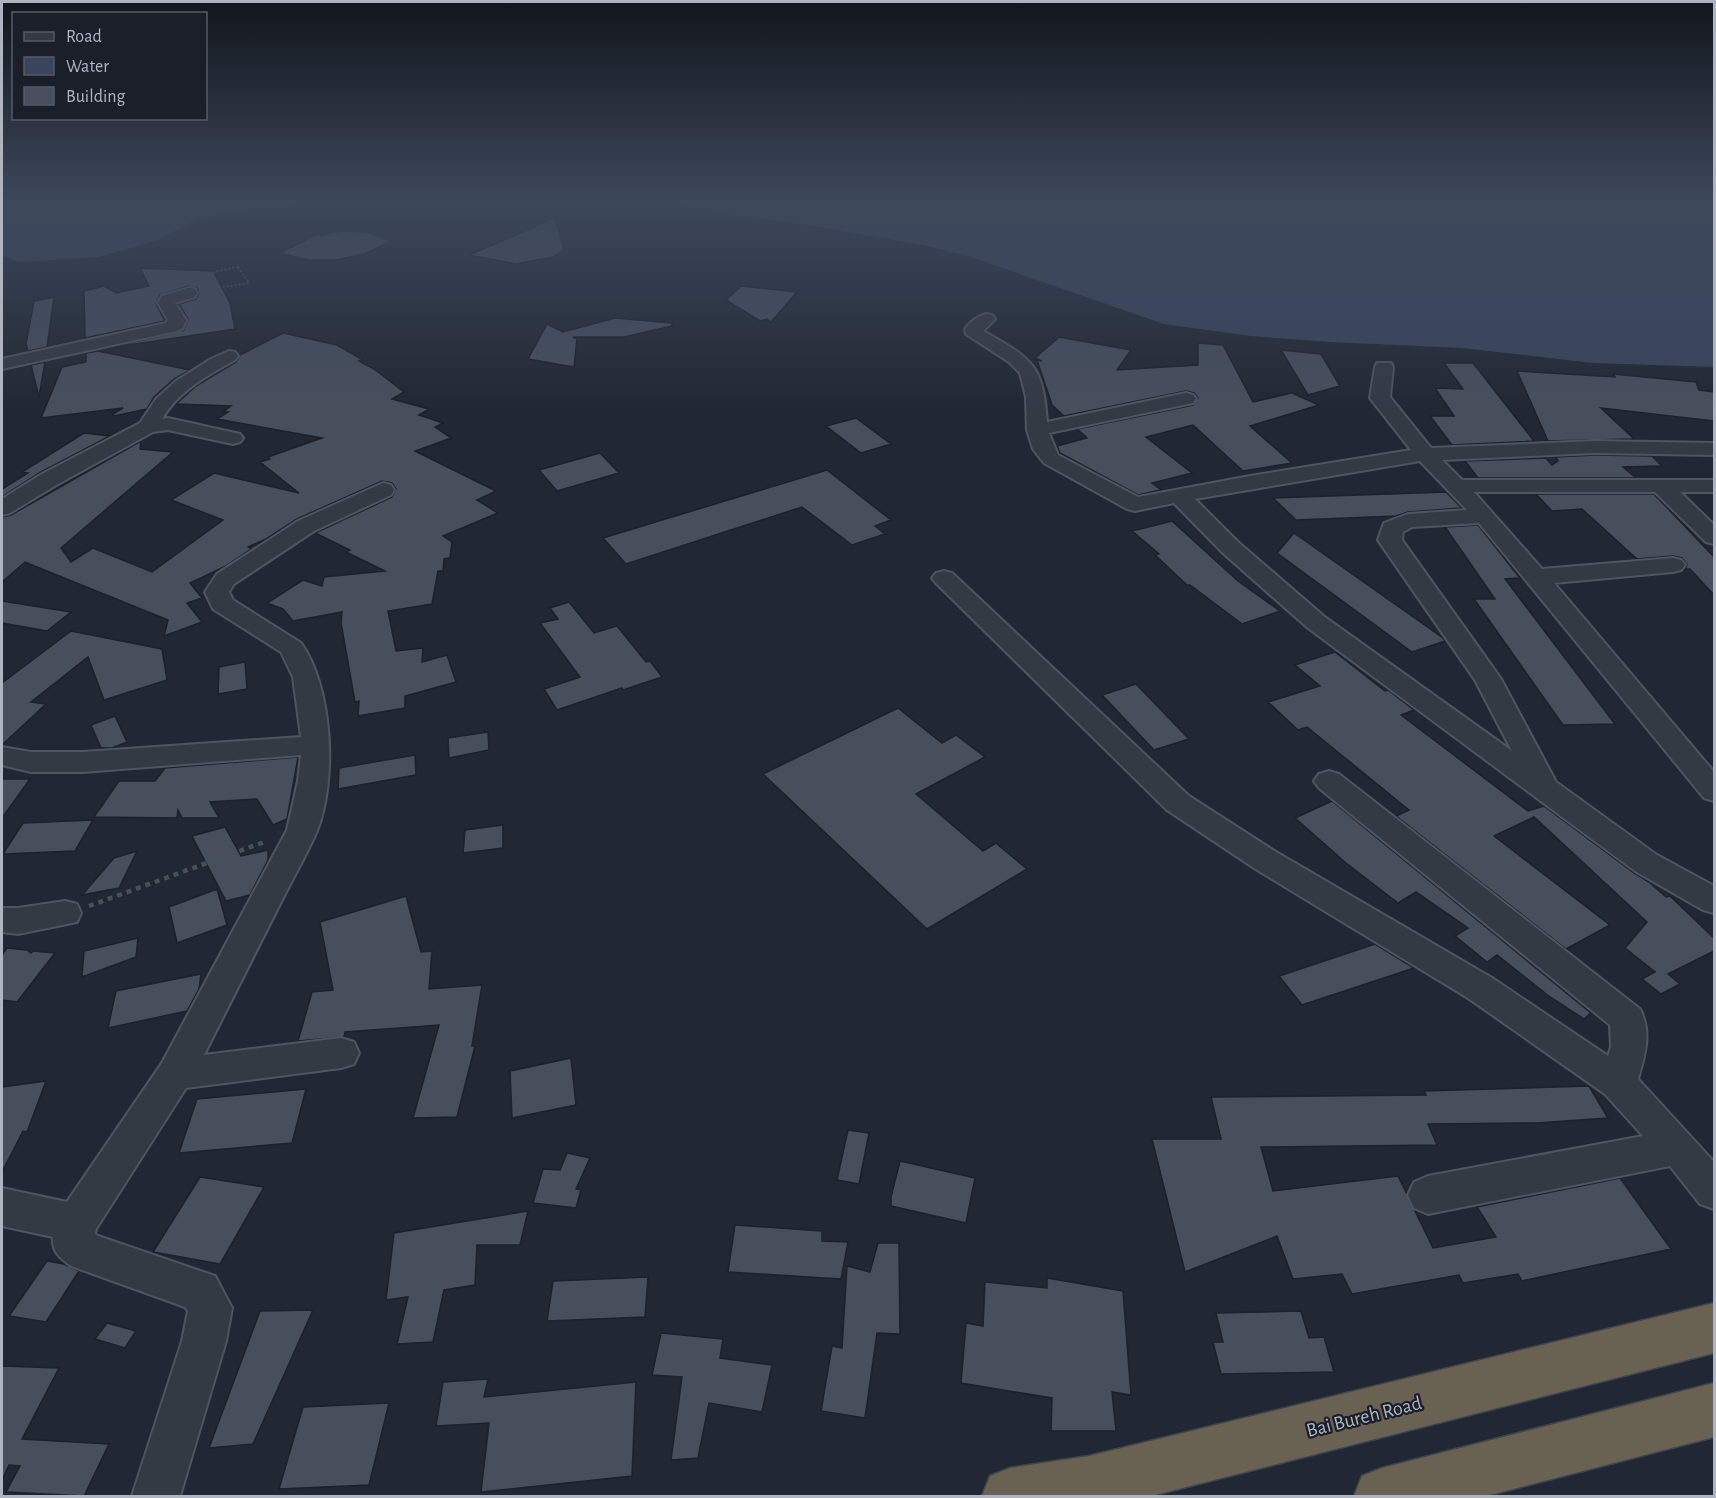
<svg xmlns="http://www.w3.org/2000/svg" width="1716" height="1498" viewBox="0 0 1716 1498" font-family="'Alegreya Sans',sans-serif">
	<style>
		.water { fill: #38455b }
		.building { fill: #474f5d; stroke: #1c212b; stroke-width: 1.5 }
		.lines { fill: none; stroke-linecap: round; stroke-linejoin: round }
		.minor-casing { stroke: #4f555f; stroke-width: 4 }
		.highway-casing { stroke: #3f454f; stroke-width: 3 }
		.path-far1 { stroke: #445356; stroke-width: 2; stroke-dasharray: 2 2; stroke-linecap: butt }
		.path { stroke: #445356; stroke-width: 4.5; stroke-dasharray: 5 5; stroke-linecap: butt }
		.minor { fill: #343a44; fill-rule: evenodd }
		.highway { fill: #696152; fill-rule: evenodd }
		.labels { text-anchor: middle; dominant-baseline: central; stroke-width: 4.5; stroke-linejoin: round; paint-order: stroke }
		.near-street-label { font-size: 20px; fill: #aeb5c1; stroke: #1a1f29 }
	</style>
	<rect width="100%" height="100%" fill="#212833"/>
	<path class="water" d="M2,201H329L210,216L191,223L156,241L98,257L18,262L2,255Z
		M663,201H1714V367L1593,363L1462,348L1330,342L1251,336L1164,324L968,256L928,246L797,223L723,214Z"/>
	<path class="building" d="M555,218L564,250L553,257L516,264L469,255Z
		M342,231L368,232L392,241L364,254L336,260H308L280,253L313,236Z
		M140,268L213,271L230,303L235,329L109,348L184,330L188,319L179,304L196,299L199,294L197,288L188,286L160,295L156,304L165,321L85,338L84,291L104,286L116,293L149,286Z
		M741,286L797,292L771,322L767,319L760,321L726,300Z
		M54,297L47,347L28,351L26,344L34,301Z
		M615,318L672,323V326L624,337H573L577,339L574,367L528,359L547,324L563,332Z
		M283,333L337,345L363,360L359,361L374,369L404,392L392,399L429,409L419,415L443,423L435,427L451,438L415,451L496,491L477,500L498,513L443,536L452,542L450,558L444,559L443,571H438L432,604L388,611L396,651L423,648L422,662L447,655L456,682L405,696V708L358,716L359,701L355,702L341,623L342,612L293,621L283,609L267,603L303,580L322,586L324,577L385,571L346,552L350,550L315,533L392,497L396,489L392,483L382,481L297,519L266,539L248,547L251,549L226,566L190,583L202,598L187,603L202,622L164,636L168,620L25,562L2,582V517L11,515L141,441L140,449L173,452L61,548L71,562L93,548L152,572L223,520L171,500L214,473L299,493L260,462L270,459L268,457L322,438L217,419L228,412H223L231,406L176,404L196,386L236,362L240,355Z
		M1059,337L1131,350L1117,370L1198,365V343L1223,345L1253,402L1292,393L1319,405L1250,426L1292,463L1243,471L1193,425L1146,437L1192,473L1152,483L1161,490L1138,495L1060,453L1057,446L1087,438L1077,429L1193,405L1198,398L1194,393L1186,391L1064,416L1052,405L1037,360L1042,361L1035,358Z
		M1281,350L1321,354L1340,386L1308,395Z
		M98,351L190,370L174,379L154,397L147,409L114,416L113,414L123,408L41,418L62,367L86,362V353Z
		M45,362L39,397L31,365Z
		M1444,363H1473L1534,441L1452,445L1430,416H1454L1435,388L1463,389Z
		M1517,371L1615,377L1613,374L1696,382L1699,390L1714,392V421L1601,408L1634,439L1548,441Z
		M856,418L891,444L861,453L826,426Z
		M84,433L110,436L41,472L2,497V489L28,473L22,472Z
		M600,453L619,473L557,491L539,470Z
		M1595,455L1652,456L1662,466L1623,467L1636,478H1478L1465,461L1546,458L1552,465L1558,461L1556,457Z
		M827,470L891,520L875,526L885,534L852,545L802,507L626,564L603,538Z
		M1446,492L1462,508L1408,512L1396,516L1296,520L1273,498Z
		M1536,494H1654L1714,557V595L1690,569H1685L1687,565L1682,558L1673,556L1637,559L1582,509L1552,511Z
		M1172,521L1238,581L1280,611L1242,624L1190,585H1187L1155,555L1159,554L1132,531Z
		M1478,525L1520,578L1505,579L1615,724L1563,725L1474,599H1495L1445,527Z
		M1294,533L1443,638L1445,641L1412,652L1277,553Z
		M2,601L71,612L47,631L2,623Z
		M569,602L594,633L617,626L646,662L650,661L662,677L623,690L622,688L557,710L544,689L580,677L540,623L558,619L550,608Z
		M71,631L162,649L167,680L104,700L88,657L31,702L46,704L2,745V683Z
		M1335,652L1385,691L1388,690L1414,710L1401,715L1528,811L1544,806L1634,873L1649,882L1666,897L1670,896L1714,938V951L1668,974L1680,984L1661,994L1642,979L1655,972L1625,948L1647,922L1534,817L1494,836L1610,925L1566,949L1396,816L1409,810L1307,727L1298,730L1268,702L1320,686L1295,665Z
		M245,662L247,689L218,694L219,667Z
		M1136,684L1189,739L1154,750L1102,695Z
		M898,708L942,743L956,735L985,757L916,794L983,851L996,843L1027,869L927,929L763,774Z
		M115,716L127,742L112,748H101L91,725Z
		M488,732L489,750L449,758L448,738Z
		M415,755L416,775L338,789L339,768Z
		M298,757L287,819L273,825L257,799L210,802L219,818H182L178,810L177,818L94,817L119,781H155L165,768Z
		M2,779H30L2,818Z
		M1332,801L1366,829L1591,1013L1584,1019L1550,997L1497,955L1487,962L1455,936L1468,928L1416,892L1398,903L1346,863L1295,818Z
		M93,820L75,851L3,854L23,823Z
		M503,825V848L463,853L465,830Z
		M225,827L241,856L268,850V860L250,895L226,901L192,836Z
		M137,851L119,888L82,895L114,858Z
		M217,889L227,925L177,943L169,907Z
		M406,896L421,952L432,951L429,989L482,985L472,1046H475L457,1117L413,1118L439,1025L345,1032L344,1037L298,1041L312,992L333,990L320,922Z
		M138,938L136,957L82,977L84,951Z
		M1375,944L1414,968L1302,1005L1279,976Z
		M7,948L27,950L31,953L33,951L55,953L17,1002L2,1000V955Z
		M201,974L199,989L187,1011L108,1028L116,991Z
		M571,1058L576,1105L512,1118L510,1071Z
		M46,1081L27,1132L23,1131L2,1172V1087Z
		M1589,1086L1608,1118L1537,1123L1428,1124L1437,1145L1261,1147L1273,1191L1398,1176L1433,1248L1496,1237L1477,1207L1620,1178L1671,1249L1522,1281L1518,1274L1463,1283L1459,1275L1352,1294L1342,1274L1293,1279L1277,1236L1185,1272L1152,1139H1221L1211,1097L1426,1095L1424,1091Z
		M306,1089L292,1143L179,1153L197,1099Z
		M848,1130L869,1133L859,1184L837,1180Z
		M567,1153L590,1158L576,1189L581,1190L576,1208L533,1203L543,1169L560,1170Z
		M900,1161L975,1178L966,1223L891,1206V1197Z
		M200,1177L264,1187L220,1264L153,1252Z
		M528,1211L520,1245H477L475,1285L444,1290L433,1342L397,1344L408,1297L386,1300L394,1233Z
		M735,1225L822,1231V1241L848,1242L841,1279L728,1272Z
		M878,1243H899L900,1334L877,1333L865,1418L821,1411L832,1346L842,1348L847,1266L870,1272Z
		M47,1261L64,1264L79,1271L46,1322L9,1316Z
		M648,1277L645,1317L547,1321L553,1281Z
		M1047,1278L1123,1291L1131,1395L1112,1392L1116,1431H1051L1052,1398L961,1383L966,1323L983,1326L985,1282L1047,1288Z
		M313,1310L253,1444L209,1448L260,1311Z
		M1301,1311L1309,1338L1324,1337L1334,1372L1221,1374L1213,1342H1223L1216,1313Z
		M107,1323L136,1331L125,1348L95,1339Z
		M661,1333L723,1339L720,1358L772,1365L762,1412L709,1403L698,1458L671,1460L682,1377L652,1375Z
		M2,1366L59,1368L22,1439L109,1444L84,1496L6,1492L20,1466L9,1465L2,1480Z
		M488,1379L484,1397L636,1382L632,1476L481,1492L489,1423L436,1426L443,1382Z
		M389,1403L369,1485L279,1489L303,1407Z"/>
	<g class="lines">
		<defs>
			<path id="minor" d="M189,288L195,289L197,293L195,297L175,303L186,320L183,328L177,331L2,369V359L166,323L168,320L158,303L162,296Z
				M986,314L992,315L995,319L983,331C1032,359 1043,364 1047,422L1186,393L1193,395L1196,399L1193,403L1049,433L1058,455L1138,497L1250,476L1411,450L1370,398L1375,367L1377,363H1391L1393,367L1390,397L1431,448L1595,441L1714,443V455L1595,453L1442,460L1462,480H1714V492H1680L1714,525V544L1706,542L1655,492H1474L1542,569L1673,558L1681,560L1685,565L1681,570L1673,572L1554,583L1714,772V801L1704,798L1479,523L1412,527L1403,532L1402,540L1501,679L1556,782L1657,855L1714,886V913L1703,910L1635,871L1308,628L1223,553L1174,503L1135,511L1127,509L1044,463L1033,449L1027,430L1026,397L1020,373L1009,362L966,334L965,329C970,322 978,316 986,314ZM1420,461L1467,510L1408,514L1384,523L1378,540L1475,680L1512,751L1326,618L1239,543L1195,499Z
				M229,351L235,352L238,356L235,360C208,375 178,391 162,419L168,418L240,434L243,438L240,442L233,444L168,430L153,432L58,484L10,513L2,515V499L42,474L140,423L156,399L176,381L211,359Z
				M383,483L391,485L394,490L391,495L314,531L234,584L229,592L233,600L301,643C333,688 337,780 317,831C306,856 292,880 280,904C254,955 229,1005 204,1055L341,1038L354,1042L359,1053L354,1064L341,1068L186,1088L96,1229L95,1234L98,1236L215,1276L232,1308L226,1341L180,1496H132L182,1341L188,1311L185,1307L71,1266C61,1259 51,1251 53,1237L2,1226V1188L67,1202L162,1063L287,830L298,781L301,755L83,772H31L2,765V747L31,752H83L301,737L293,677L281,652L213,609L205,592L217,574L298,521Z
				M944,571L952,573L1189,796L1276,852L1492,978L1608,1056L1611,1047L1610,1025L1319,788L1314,781L1319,774L1329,771L1339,774L1640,1009C1652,1032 1645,1055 1638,1079L1714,1162V1209L1700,1204L1670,1166L1428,1214L1414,1208L1408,1195L1414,1182L1428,1176L1643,1136L1605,1094L1468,998L1254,868L1167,810L936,583L932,578L936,573Z
				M65,901L77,904L81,913L77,922L18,934L2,932V908H18Z"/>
			<path id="highway" d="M1714,1303V1353L1151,1496H982L990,1476L1010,1468L1089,1456Z
				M1714,1383V1437L1486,1496H1354L1362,1476L1382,1468Z"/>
		</defs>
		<use href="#minor" class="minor-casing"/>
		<use href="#highway" class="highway-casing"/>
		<path class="path-far1" d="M238,267L249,283L189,293L185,278Z"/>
		<path class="path" d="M89,906L267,841"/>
		<use href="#minor" class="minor"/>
		<use href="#highway" class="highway"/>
	</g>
	<linearGradient id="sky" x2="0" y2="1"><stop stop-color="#12161c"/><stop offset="0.49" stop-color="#3d485b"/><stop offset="1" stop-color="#3d485b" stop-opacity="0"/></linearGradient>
	<rect width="1716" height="410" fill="url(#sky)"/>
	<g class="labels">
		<g class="near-street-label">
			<text transform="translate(1364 1417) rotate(-14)">Bai Bureh Road</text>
		</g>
	</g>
	<rect width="1716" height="1498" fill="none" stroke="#aeb5c1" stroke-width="6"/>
	<rect x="12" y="12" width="195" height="108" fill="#1a1f29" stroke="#555b66" stroke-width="1.5"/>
	<rect x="24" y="32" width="30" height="9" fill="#343a44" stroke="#555b66" stroke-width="1.5"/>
	<text x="66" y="42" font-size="18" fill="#aeb5c1">Road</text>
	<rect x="24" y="57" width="30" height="18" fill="#38455b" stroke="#555b66" stroke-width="1.5"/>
	<text x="66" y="72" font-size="18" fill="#aeb5c1">Water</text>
	<rect x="24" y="87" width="30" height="18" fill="#474f5d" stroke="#555b66" stroke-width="1.5"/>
	<text x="66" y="102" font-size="18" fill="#aeb5c1">Building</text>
</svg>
